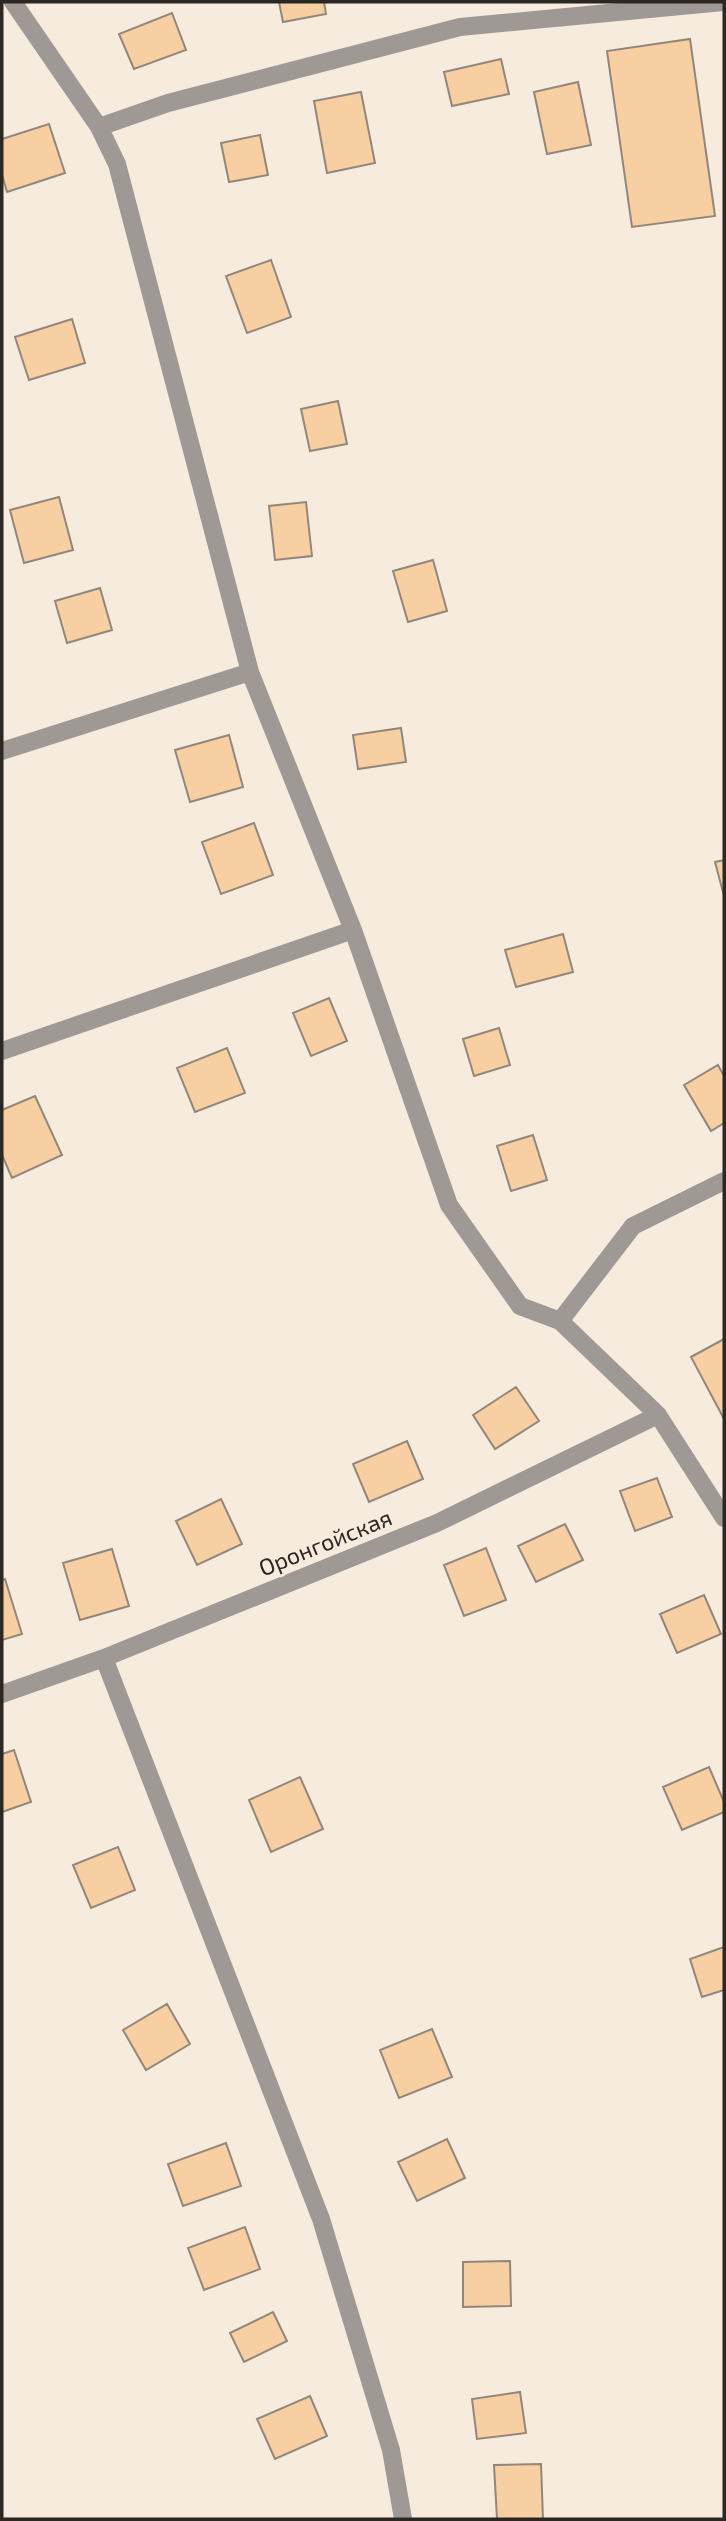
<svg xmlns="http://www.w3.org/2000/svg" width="726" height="2521" viewBox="0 0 726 2521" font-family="'Exo 2',sans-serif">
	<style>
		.building { fill: #f7cfa3; stroke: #93877b; stroke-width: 2 }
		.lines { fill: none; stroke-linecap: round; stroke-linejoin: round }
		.minor { stroke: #9e9994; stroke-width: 18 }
		.labels { text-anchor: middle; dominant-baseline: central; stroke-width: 5; stroke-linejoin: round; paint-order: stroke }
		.street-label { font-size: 23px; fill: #2b2722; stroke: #f7ebdd }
	</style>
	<rect width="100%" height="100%" fill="#f7ebdd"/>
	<path class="building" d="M279,2H324L326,14L283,22Z
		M172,13L186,50L134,69L119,34Z
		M690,39L715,216L632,227L607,51Z
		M501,59L509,94L452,106L444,72Z
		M578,82L591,145L547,154L534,92Z
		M361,92L375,163L327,173L314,101Z
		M49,124L65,173L7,192L2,175V139Z
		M260,135L268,175L229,182L221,143Z
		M271,260L291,317L247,333L226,276Z
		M72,319L85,363L29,380L15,337Z
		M338,401L347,444L310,451L301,409Z
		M59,497L73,550L24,563L10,510Z
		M306,502L312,556L275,560L269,506Z
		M433,560L447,611L408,622L393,571Z
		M100,588L112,630L67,643L55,601Z
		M401,728L406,762L358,769L353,735Z
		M229,735L243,787L190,802L175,750Z
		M254,823L273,875L221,894L202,842Z
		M724,860V896L715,862Z
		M563,934L573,972L516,987L505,950Z
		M329,998L347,1041L311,1056L293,1013Z
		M499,1028L510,1065L474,1076L463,1039Z
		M227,1048L245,1093L195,1112L177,1068Z
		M718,1065L724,1076V1123L711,1131L684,1085Z
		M35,1096L62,1155L12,1178L2,1155V1110Z
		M533,1135L547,1180L511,1191L497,1146Z
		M724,1339V1419L691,1357Z
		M516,1387L539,1421L495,1449L473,1415Z
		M407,1441L423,1479L369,1502L353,1464Z
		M657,1478L672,1517L635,1531L620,1491Z
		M221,1499L242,1544L197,1565L176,1521Z
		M565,1524L583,1560L536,1582L518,1546Z
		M486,1548L506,1600L464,1616L444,1565Z
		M112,1549L129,1606L80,1620L63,1563Z
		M5,1579L22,1634L2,1640V1580Z
		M704,1595L721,1634L677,1653L660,1614Z
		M14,1750L31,1802L2,1812V1754Z
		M709,1767L724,1802V1812L682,1830L663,1787Z
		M300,1777L323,1829L271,1852L249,1800Z
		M118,1847L135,1890L91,1908L73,1865Z
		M724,1947V1990L702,1997L690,1959Z
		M167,2004L190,2044L146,2070L123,2030Z
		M432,2029L452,2077L399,2098L380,2050Z
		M447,2139L465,2178L417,2201L398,2162Z
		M226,2143L241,2186L183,2206L168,2164Z
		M245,2227L260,2269L204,2290L188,2248Z
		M510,2261L511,2306L463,2307V2262Z
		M273,2312L287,2341L244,2362L230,2333Z
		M520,2392L526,2433L477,2439L472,2399Z
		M310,2396L327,2436L275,2459L257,2419Z
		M541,2464L543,2519H497L494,2465Z"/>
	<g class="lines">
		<path class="minor" d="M13,2L99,127L117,164L250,672L353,930L449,1205L520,1306L560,1321L658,1415L724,1518
			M99,127L168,103L460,27L723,2
			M2,751L250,672
			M2,1051L353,930
			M560,1321L633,1226L724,1181
			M104,1658L321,2219L391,2450L403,2519
			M2,1694L104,1658L437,1523L658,1415"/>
	</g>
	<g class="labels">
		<g class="street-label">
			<text transform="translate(325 1542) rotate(-22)">Оронгойская</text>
		</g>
	</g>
	<rect width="726" height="2521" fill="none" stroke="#2b2722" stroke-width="7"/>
</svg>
